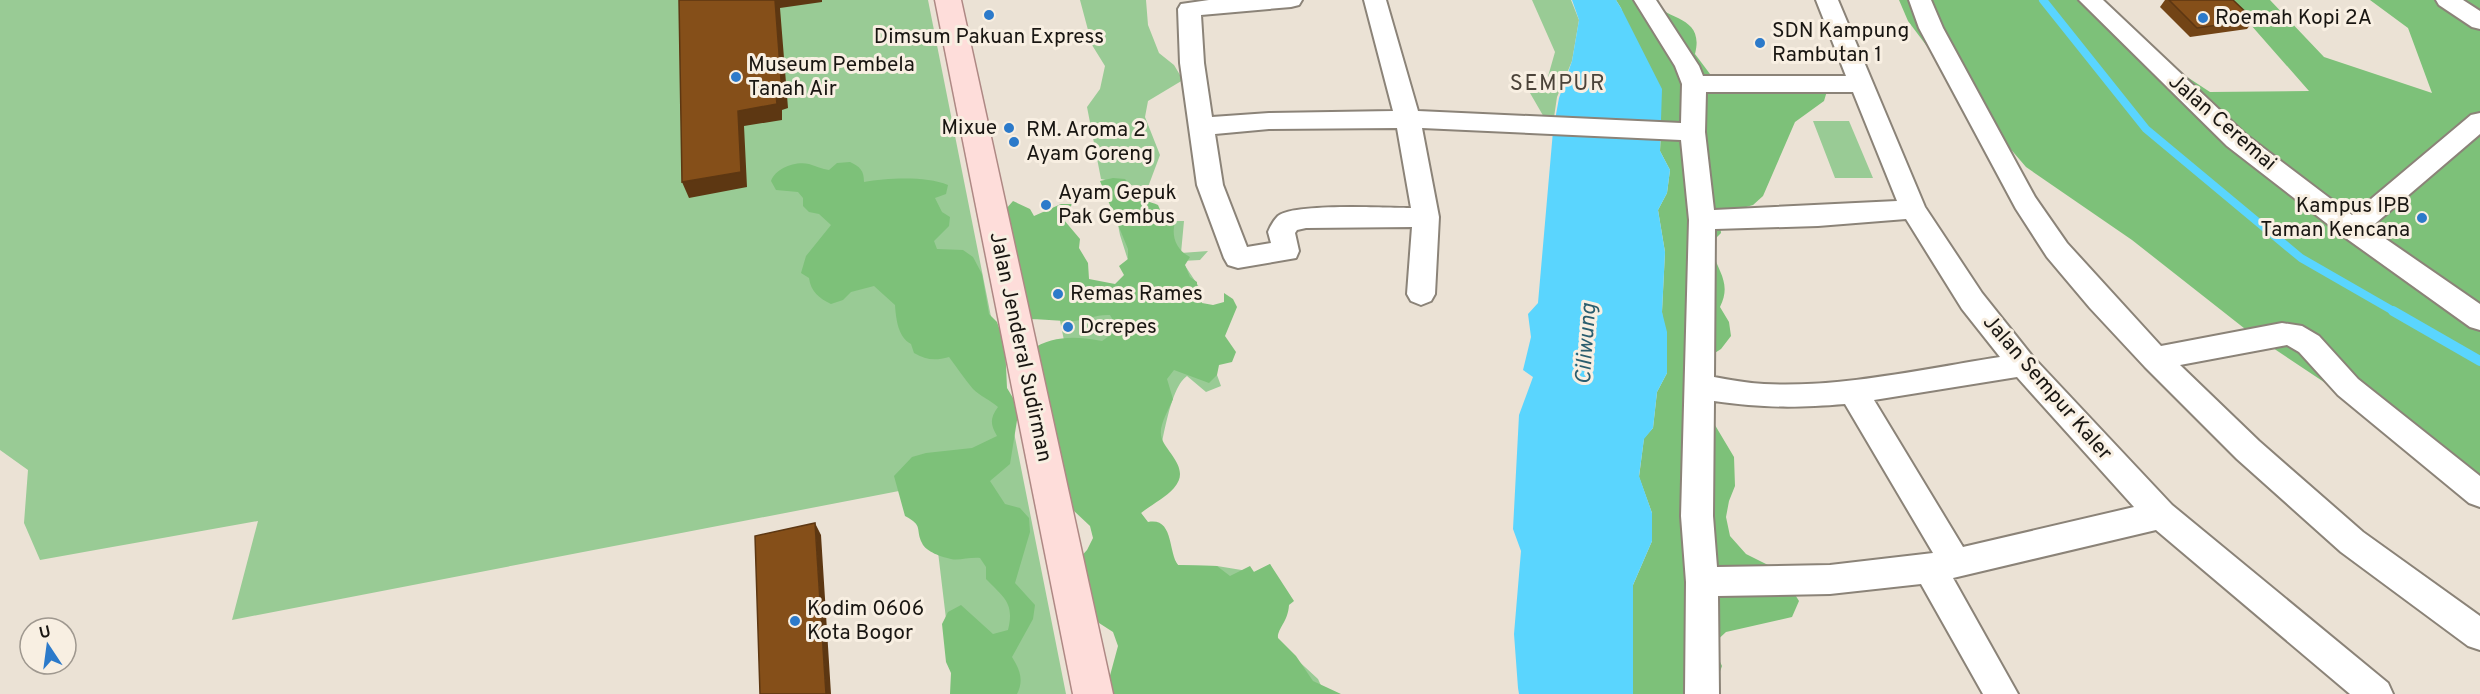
<svg xmlns="http://www.w3.org/2000/svg" width="2480" height="694" viewBox="0 0 2480 694" font-family="Overpass,sans-serif">
	<style>
		.green { fill: #99cb95 }
		.forest { fill: #7dc179 }
		.water { fill: #5ad5fe }
		.lines { fill: none; stroke-linecap: round; stroke-linejoin: round }
		.stream-far1 { stroke: #5ad5fe; stroke-width: 8 }
		.stream { stroke: #5ad5fe; stroke-width: 10 }
		.minor-casing { stroke: #8b8378; stroke-width: 4 }
		.major-casing { stroke: #ae8884; stroke-width: 3 }
		.minor { fill: #fff; fill-rule: evenodd }
		.major { fill: #feddda; fill-rule: evenodd }
		.wall { fill: #724416 }
		.shaded-wall { fill: #5d3712 }
		.building { fill: #854f19; stroke: #5d3712; stroke-width: 1.5 }
		.poi-dot { fill: #2c7aca; stroke: #f8efe2; stroke-width: 2 }
		.labels { text-anchor: middle; dominant-baseline: central; stroke-width: 6; stroke-linejoin: round; paint-order: stroke }
		.poi-label { font-size: 21px; fill: #191612; stroke: #f8efe2; text-anchor: start }
		.street-label { font-size: 21px; fill: #191612; stroke: #f8efe2 }
		.neighbourhood-label { font-size: 22px; letter-spacing: 1.5px; fill: #4b4339; stroke: #f8efe2 }
		.water-label { font-size: 22px; font-style: italic; fill: #2a5d6e; stroke: #f8efe2 }
	</style>
	<rect width="100%" height="100%" fill="#ebe2d5"/>
	<path class="green" d="M0,0H928L1066,694H955L930,485L232,620L258,521L40,560L24,523L28,470L0,450Z
		M1080,0H1146L1148,25L1159,53L1174,65L1183,80L1148,101L1145,117L1160,155L1148,187L1129,185L1147,192L1152,221H1184L1181,253L1208,251L1200,260L1182,261L1199,287L1209,353L1221,386L1206,392L1187,376C1167,389 1160,463 1153,488C1151,496 1145,505 1141,513L1178,565L1217,566L1254,572L1270,564L1289,605L1268,633L1318,679L1325,694H1136L1057,306L1130,294L1132,273L1120,235L1113,198L1115,182L1101,179L1087,107L1100,89L1105,66L1092,45Z
		M1532,0H1571L1579,20L1572,61L1557,97L1552,131L1530,93L1547,80L1555,52Z
		M1813,121H1849L1873,178H1835Z"/>
	<path class="forest" d="M1616,0H1650C1666,21 1705,15 1695,54L1719,86L1827,91L1824,101L1795,122L1763,196L1753,205L1719,215L1721,233L1712,242C1712,268 1734,279 1720,307L1729,322L1731,336L1721,349L1707,358L1703,405L1734,457L1735,486L1729,501L1726,517L1730,536L1746,554L1768,565L1787,582L1799,601L1792,617L1726,632L1712,645L1722,666L1712,694H1633L1631,688L1633,585L1652,541V513L1639,477L1644,438L1653,428L1657,392L1667,373L1662,312L1665,252L1658,210L1667,193L1670,170L1660,151L1661,131L1621,8Z
		M1899,0H2087L2120,33L2210,92L2309,91L2243,16L2226,0H2270L2324,57L2432,93L2408,28L2370,0H2480V486L2249,332L2132,240L2026,167L1959,89L1908,21Z
		M850,162C860,167 864,170 864,182C888,178 926,176 948,185L946,194L935,198L942,212L950,217L949,226L934,241L937,249L963,250L973,257L982,274L989,314L997,322L1005,345L1007,388L1019,408L1010,464L990,481L1005,504L1020,508L1029,518L1030,532L1015,583L1035,605L1033,619L1012,657C1020,670 1024,680 1017,694H950L951,673L946,662L942,624L948,612L961,605L993,634L1008,630C1015,602 1003,597 986,579V567L980,558C970,557 958,561 951,559C942,557 926,552 922,543C915,529 924,526 905,516L894,476L912,457L926,453L972,448L997,436C990,424 990,418 998,407C990,400 980,396 973,389C964,378 957,368 949,357C935,361 926,360 914,353L911,344C898,337 896,319 895,305L874,286L851,292L843,300L831,304C819,298 811,292 809,278L801,273L806,256L831,225L819,214L809,212L803,206V198L798,192L776,190L771,181C776,168 795,161 809,164C816,166 822,169 829,170L837,163Z
		M1113,178L1125,179C1129,183 1130,188 1133,193C1138,199 1151,202 1158,205L1161,212L1171,215L1175,222C1171,236 1176,250 1190,257L1185,265L1190,277L1197,282V295L1202,303L1213,305L1224,302V293L1233,299L1237,307L1225,336L1236,352L1232,362L1219,365L1217,375L1209,383L1174,370L1167,379L1173,399C1169,410 1157,427 1162,439C1167,453 1191,469 1174,488C1165,498 1151,505 1141,513L1148,522C1174,517 1168,552 1178,565L1217,566L1230,576L1250,566L1254,572L1270,564L1294,601L1289,605C1288,622 1277,629 1278,638L1296,656L1313,681L1341,694H1105L1118,646L1113,632L1099,623L1091,611L1077,561L1087,550L1093,538L1090,526L1056,494L1031,350C1052,335 1077,336 1102,341L1112,334L1115,324L1110,315C1097,314 1086,320 1073,321C1057,321 1041,319 1025,319L1006,209L1013,201L1030,209L1034,216L1061,204H1072L1064,220L1080,239L1079,248L1088,263L1089,279L1115,284L1124,275L1119,266L1128,259V249L1100,181Z"/>
	<path class="water" d="M1572,0H1616L1621,8L1662,89L1660,151L1670,170L1667,193L1658,210L1665,252L1662,312L1667,332V373L1657,392L1653,428L1644,439L1639,476L1652,513V541L1633,585V694H1519L1518,688L1514,634L1521,551L1513,529L1519,415L1533,377L1523,370L1531,337L1528,314L1538,303L1553,131L1559,98L1572,61L1579,20Z"/>
	<g class="lines">
		<path class="stream-far1" d="M2043,0L2146,129L2301,258L2395,312"/>
		<path class="stream" d="M2393,311L2480,361"/>
		<defs>
			<path id="minor" d="M1209,0H1302L1299,5L1291,7L1201,15L1204,63L1212,117L1269,113L1393,111L1364,0H1386L1418,111L1681,123L1682,84L1675,66L1634,0H1656L1699,66L1703,76H1846L1816,0H1838L1925,207L1982,293L2033,357L2172,505L2388,683L2393,694H2350L2156,530L1953,578L2018,694H1983L1921,584L1830,594L1718,596L1719,694H1685L1686,582L1681,516L1689,220L1681,140L1422,128L1439,217L1435,294L1431,301L1421,305L1411,301L1407,294L1412,227L1306,228L1297,230L1295,233L1299,251L1296,258L1238,268L1228,265L1224,258L1197,185L1180,63L1178,9L1181,4ZM1706,92H1853L1897,201L1714,210L1705,132ZM1397,128L1411,208C1387,208 1293,203 1278,216C1274,220 1270,227 1268,232L1271,243L1247,247L1223,185L1215,134L1269,129ZM1906,219L1962,309L2000,357C1923,369 1842,388 1764,384C1747,383 1730,380 1714,377L1715,229L1818,226ZM2017,377L2134,507L1963,547L1874,400ZM1714,401C1763,408 1796,408 1845,404L1933,553L1830,565L1717,567L1713,516Z
				M1909,0H1931L1943,28L2035,197L2067,243L2161,346L2282,323L2302,326L2319,336L2358,379L2480,476V507L2469,503L2338,395L2299,352L2287,345L2180,365L2259,441L2363,532L2480,616V650L2468,646L2341,552L2237,459L2145,367L2090,308L2047,257L2016,209L1919,28Z
				M2079,0H2103L2245,134L2352,215L2471,115L2480,113V134L2370,228L2480,304V330L2470,327L2343,236L2227,146Z
				M2436,0H2463L2480,11V29L2472,27L2439,5Z"/>
			<path id="major" d="M935,0H961L1113,694H1073Z"/>
		</defs>
		<use href="#minor" class="minor-casing"/>
		<use href="#major" class="major-casing"/>
		<use href="#minor" class="minor"/>
		<use href="#major" class="major"/>
	</g>
	<path class="wall" d="M2165,0H2233L2254,20L2247,29L2190,37L2160,7Z"/>
	<path class="shaded-wall" d="M775,0H822V2L780,8L788,108L782,110V120L744,126L747,187L689,198L682,182L738,111L776,94Z
		M815,523L821,535L831,694H826Z"/>
	<path class="building" d="M679,0H775L782,93L776,94L777,104L738,111L741,172L682,182Z
		M2169,0H2233L2254,20L2197,28Z
		M815,523L826,694H760L755,536Z"/>
	<g class="poi-dot">
		<circle cx="989" cy="15" r="6"/>
		<circle cx="2203" cy="18" r="6"/>
		<circle cx="1760" cy="43" r="6"/>
		<circle cx="736" cy="77" r="6"/>
		<circle cx="1009" cy="128" r="6"/>
		<circle cx="1014" cy="142" r="6"/>
		<circle cx="1046" cy="205" r="6"/>
		<circle cx="2422" cy="218" r="6"/>
		<circle cx="1058" cy="294" r="6"/>
		<circle cx="1068" cy="327" r="6"/>
		<circle cx="795" cy="621" r="6"/>
	</g>
	<g class="labels">
		<g class="poi-label">
			<text x="2215" y="18">Roemah Kopi 2A</text>
			<text x="1772" y="31">SDN Kampung<tspan x="1772" dy="24">Rambutan 1</tspan></text>
			<text x="989" y="37" text-anchor="middle">Dimsum Pakuan Express</text>
			<text x="748" y="65">Museum Pembela<tspan x="748" dy="24">Tanah Air</tspan></text>
			<text x="997" y="128" text-anchor="end">Mixue</text>
			<text x="1026" y="130">RM. Aroma 2<tspan x="1026" dy="24">Ayam Goreng</tspan></text>
			<text x="1058" y="193">Ayam Gepuk<tspan x="1058" dy="24">Pak Gembus</tspan></text>
			<text x="2410" y="206" text-anchor="end">Kampus IPB<tspan x="2410" dy="24">Taman Kencana</tspan></text>
			<text x="1070" y="294">Remas Rames</text>
			<text x="1080" y="327">Dcrepes</text>
			<text x="807" y="609">Kodim 0606<tspan x="807" dy="24">Kota Bogor</tspan></text>
		</g>
		<g class="street-label">
			<text transform="translate(2222 123) rotate(41)">Jalan Ceremai</text>
			<text transform="translate(1020 347) rotate(78)">Jalan Jenderal Sudirman</text>
			<text transform="translate(2047 388) rotate(49)">Jalan Sempur Kaler</text>
		</g>
		<g class="neighbourhood-label">
			<text x="1558" y="84">SEMPUR</text>
		</g>
		<g class="water-label">
			<text transform="translate(1587 344) rotate(-86)">Ciliwung</text>
		</g>
	</g>
	<g transform="translate(48 646) rotate(347)"><circle r="28" fill="#f8efe2" stroke="#9f988f" stroke-width="1.5"/>
	<path d="M0-4.5L10 22L0 15L-10 22Z" fill="#2c7aca"/>
	<text y="-9" font-size="16" font-weight="bold" text-anchor="middle" fill="#191612">U</text>
	</g>
</svg>
